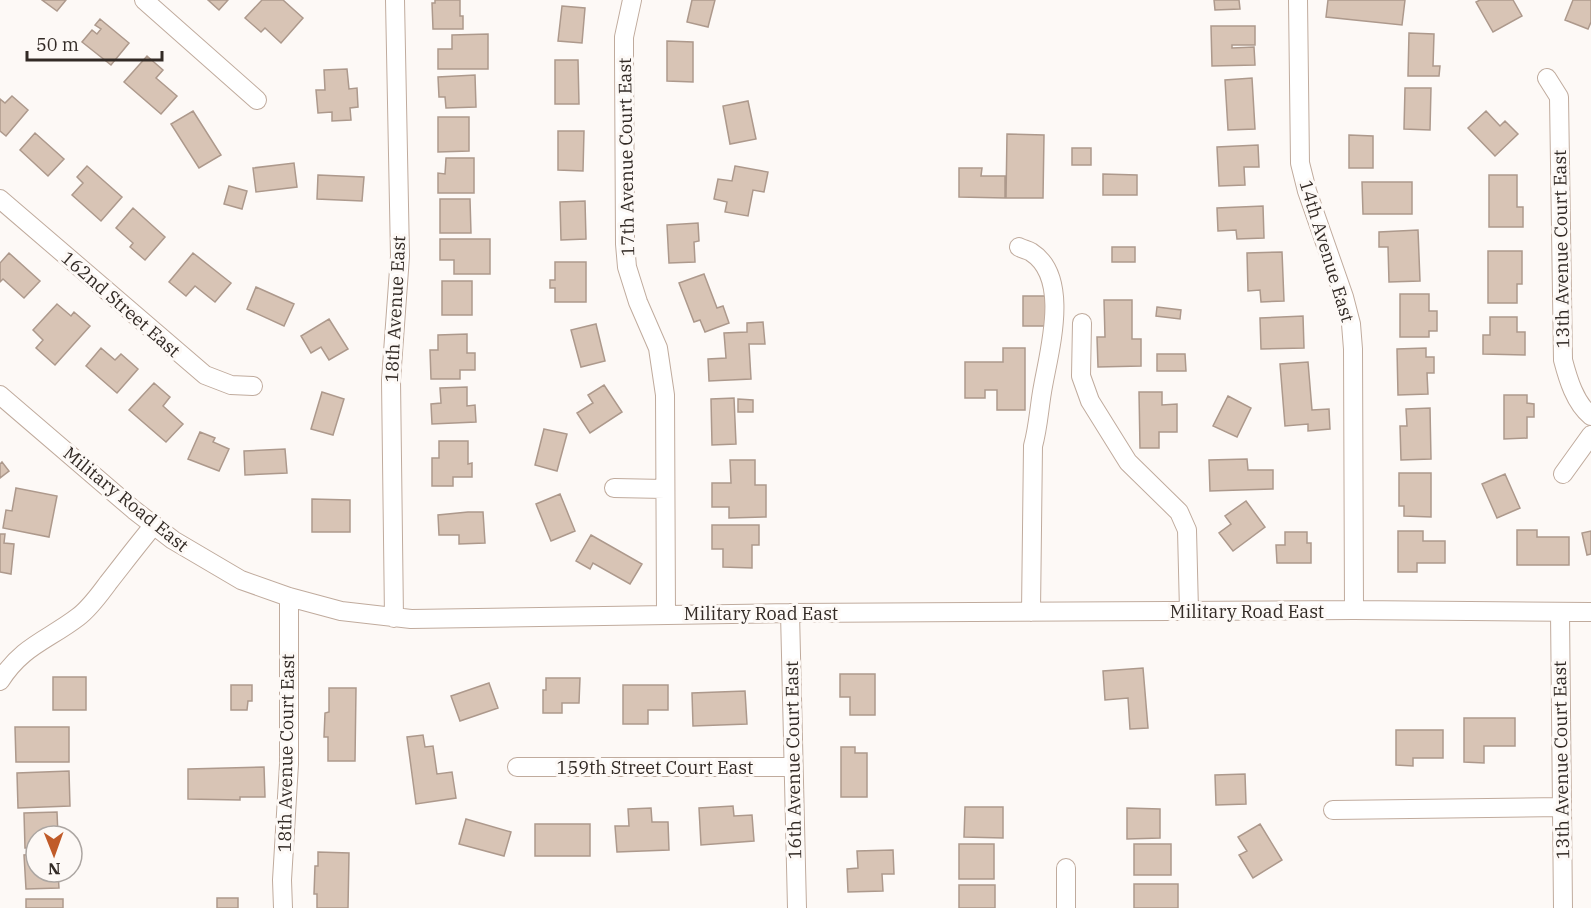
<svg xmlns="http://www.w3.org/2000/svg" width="1591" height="908" viewBox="0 0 1591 908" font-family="'IBM Plex Serif',serif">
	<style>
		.building { fill: #d8c4b5; stroke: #ad998c; stroke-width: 1.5 }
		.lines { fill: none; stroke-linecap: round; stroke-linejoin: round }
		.minor-casing { stroke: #c0ab9d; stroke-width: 20 }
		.minor { stroke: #fff; stroke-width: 18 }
		.labels { text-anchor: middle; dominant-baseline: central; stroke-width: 6; stroke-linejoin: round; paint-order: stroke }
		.street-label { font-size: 18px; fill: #322a25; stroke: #fdf9f6 }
	</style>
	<rect width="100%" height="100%" fill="#fdf9f6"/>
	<path class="building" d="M42,0H66L57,11Z
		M208,0H228L219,10Z
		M262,0H283L303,18L281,43L265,28L261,32L245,18Z
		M435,0H460V16H463V29H433L432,3H435Z
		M692,0H715L708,27L687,22Z
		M1214,0H1239L1240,9L1215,10Z
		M1328,0H1405L1402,25L1326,17Z
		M1480,0H1513L1522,16L1493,32L1476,2Z
		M1573,0H1591V22L1588,29L1565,20Z
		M562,6L585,8L582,43L558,41Z
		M100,19L129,43L111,65L82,42L92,30L97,34L101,29L95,25Z
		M1211,26H1255V45H1232V48L1254,47L1255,65L1212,66Z
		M1409,33L1434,34L1433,66H1440L1439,76H1408Z
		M488,34V69H438V49H452V35Z
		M667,41L693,42V82L667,81Z
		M147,56L163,70L156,78L177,96L161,114L124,82Z
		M555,60H578L579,104H555Z
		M347,69L349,89L357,88L358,107L350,108L351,120L332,121V112L318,113L316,90H325L324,70Z
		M475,75L476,107L446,108L445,97H439L438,77Z
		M1252,78L1255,129L1228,130L1225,80Z
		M1405,88H1431L1430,130L1404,129Z
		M12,96L28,110L6,136L0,131V99L5,103Z
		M748,101L756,139L730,144L723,106Z
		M193,111L221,155L199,168L171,124Z
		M1486,111L1500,126L1505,121L1518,134L1495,156L1468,128Z
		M438,117H469V151L438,152Z
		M558,131H584L583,171L558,170Z
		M35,133L64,159L48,176L20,150Z
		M1007,134L1044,135L1043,198H1006Z
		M1349,135L1373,136V168H1349Z
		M1258,145L1259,167H1244L1245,185L1219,186L1217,147Z
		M1072,148H1091V165H1072Z
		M446,158H474V193H438V173L445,174Z
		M294,163L297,187L256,192L253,168Z
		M87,166L122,197L101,221L72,195L83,183L77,177Z
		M735,166L768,172L764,192L753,190L748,216L725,212L727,202L714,199L718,179L732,181Z
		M959,168H982L981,176H1005V198L959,197Z
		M1103,174L1137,175V195H1103Z
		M318,175L364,177L362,201L317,199Z
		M1489,175H1517V207H1523V227H1489Z
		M1362,182H1412V214H1363Z
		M229,186L247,191L242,209L224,204Z
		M440,199H470L471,233H440Z
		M585,201L586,239L561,240L560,202Z
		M1263,206L1264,238L1237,239L1236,230L1218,231L1217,208Z
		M133,208L165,237L145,260L130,247L133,243L116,228Z
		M698,223L699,241L694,242L695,262L669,263L667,225Z
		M1418,230L1420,281L1389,282L1388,247H1379V232Z
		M440,239H490V274H454V260H440Z
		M1112,247H1135V262H1112Z
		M1488,251H1522V284H1517V303H1488Z
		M1282,252L1284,301L1261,302L1260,290L1248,291L1247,253Z
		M9,253L40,281L24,298L3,279L0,282V263Z
		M193,253L231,283L215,302L195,286L186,296L169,282Z
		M555,262H586V302H555V288H550V280H555Z
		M704,274L717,308L723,306L729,323L705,332L700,320L694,322L679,283Z
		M442,281H472V315H442Z
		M256,287L294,304L284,326L247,309Z
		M1400,294H1429V311H1437V331H1429V337H1400Z
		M1023,296H1050V326H1023Z
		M1104,300H1132V339H1141V366L1098,367L1097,337H1105Z
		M57,304L71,316L74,312L90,326L55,365L36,348L43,340L33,330Z
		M1157,307L1181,310L1180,319L1156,316Z
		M1303,316L1304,348L1261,349L1260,318Z
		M1490,317H1517V332H1525V355L1483,354V335H1490Z
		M329,319L348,349L329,360L321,347L311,353L301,336Z
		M763,322L765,344H749L751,379L709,381L708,359L726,358L724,333L747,332V323Z
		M596,324L605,361L581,367L571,330Z
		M467,334V353H475V370H460V379H431L430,350H438V335Z
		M101,348L115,360L121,354L138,369L117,393L86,366Z
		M1003,348H1025V410H997V390H985V398H965V362H1003Z
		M1426,348V357H1434V373H1427L1428,394L1398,395L1397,349Z
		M1157,354H1185L1186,371H1157Z
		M1308,362L1312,410L1329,409L1330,429L1308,431V424L1285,426L1280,364Z
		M154,383L170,397L163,406L183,424L166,442L129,410Z
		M604,385L622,412L590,433L577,413L593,403L588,395Z
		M467,387V406L475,405L476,422L432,424L431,404L441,403L440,388Z
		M322,392L344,399L333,435L311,429Z
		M1139,392H1162V405L1177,404V432H1159V448H1140Z
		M1504,395H1527V403L1534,404V417H1527V438L1504,439Z
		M1228,396L1251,408L1237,437L1213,426Z
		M734,398L736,444L712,445L711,399Z
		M738,399L753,400V412H738Z
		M1430,408L1431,459L1401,460L1400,426H1407L1406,409Z
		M544,429L567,434L557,471L535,465Z
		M200,432L215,438L213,442L229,449L219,471L188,459Z
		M439,441H468V464L472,463V477H453V486H432V458H439Z
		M285,449L287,473L245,475L244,451Z
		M1247,459L1248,470H1273V489L1210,491L1209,460Z
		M730,460H755V485H766V517L729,518V507H712V483H731Z
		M2,462L9,471L0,478V464Z
		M1399,473H1431V517L1404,516V506H1399Z
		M1505,474L1520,508L1497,518L1482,484Z
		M16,488L57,496L49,537L3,528L6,510L12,511Z
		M560,494L575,531L551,541L536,504Z
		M312,499L350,500V532H312Z
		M1246,501L1265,527L1233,551L1219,533L1231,524L1225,516Z
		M468,512H483L485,543L459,544V535H439L438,515Z
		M712,525H759V545H752V568L723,567V549H712Z
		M1517,530H1537V537H1569V565H1517Z
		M1398,531H1423V541H1445V563H1417V572H1398Z
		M1591,531V554L1587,555L1582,533Z
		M1285,532H1307V543H1311V563H1277L1276,545H1285Z
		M0,534H5L4,543L14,544L11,574L0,572Z
		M591,535L642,564L630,584L593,563L590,569L576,561Z
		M1143,668L1148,728L1130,729L1128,698L1105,700L1103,671Z
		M840,674H875V715H850V697H840Z
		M53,677H86V710H53Z
		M546,678H580L579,703H562V713H543V690H546Z
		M489,683L498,708L460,721L451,696Z
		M231,685H252V701H248L247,710H231Z
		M623,685H668V710H648V724H623Z
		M329,688H356L355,761H328V737H324L325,713L329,712Z
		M745,691L747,724L693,726L692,693Z
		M1464,718H1515V746H1484V763L1464,762Z
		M15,727H69V762H16Z
		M1396,730H1443V758H1413V766L1396,765Z
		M423,735L425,747L433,746L437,774L452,772L456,798L416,804L407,737Z
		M841,747H855V753H867V797H841Z
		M264,767L265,797H240V800L188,799V769Z
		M69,771L70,806L18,808L17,773Z
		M1245,774L1246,804L1216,805L1215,775Z
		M733,806L734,816L752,815L754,841L701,845L699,808Z
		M965,807H1003V838L964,837Z
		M651,808L652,822H668L669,850L617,852L615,826H629L628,809Z
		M1127,808L1160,809V838L1127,839Z
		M57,812L58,836H36V848H25L24,813Z
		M466,819L511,832L504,856L459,844Z
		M535,824H590V856H535Z
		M1260,824L1282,860L1253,878L1239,855L1247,851L1238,837Z
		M959,844H994V879H959Z
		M1134,844H1171V875H1134Z
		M893,850L894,874H882L883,891L848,892L847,869L858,868L857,851Z
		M318,852L349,853L348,908H317V894H314L315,866H318Z
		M36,854V872H58L59,888L26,889L24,855Z
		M1134,884H1178V908H1134Z
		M959,885H995V908H959Z
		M217,898H238V908H217Z
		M26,899H63V908H26Z"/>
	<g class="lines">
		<defs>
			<path id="minor" d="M144,0L257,100
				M632,0L624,37V55L625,244L627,267L638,302L658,348L665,395L666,614
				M1298,0L1300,163L1307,191L1344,297L1351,324L1353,349L1354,610
				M1547,78L1559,97L1563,360C1568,379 1575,403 1591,416
				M0,199L205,375L231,385L253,386
				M1019,247C1022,249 1028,250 1031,252C1072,278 1048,354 1042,392C1039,410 1038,428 1033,446L1031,612
				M1082,323L1081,376L1090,401L1128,462L1179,512L1187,530L1189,611
				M0,395L134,510L173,540L241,580L289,597L341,611L411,619L790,613L1354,610L1591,612
				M1563,474L1591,435
				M614,488L665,489
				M1560,612L1563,908
				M790,613L797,908
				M394,618L391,380L400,256L395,0
				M0,681C22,646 48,640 78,617C90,608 99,595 108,583C123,564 138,544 154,525
				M517,767H793
				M1333,810L1562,807
				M1066,868V908
				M283,908L282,880L289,764V597"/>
		</defs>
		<use href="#minor" class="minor-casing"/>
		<use href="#minor" class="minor"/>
	</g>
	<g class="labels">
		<g class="street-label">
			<text transform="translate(626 157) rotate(-91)">17th Avenue Court East</text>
			<text transform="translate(1561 249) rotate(-91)">13th Avenue Court East</text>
			<text transform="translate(1327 251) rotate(73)">14th Avenue East</text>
			<text transform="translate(121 304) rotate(41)">162nd Street East</text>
			<text transform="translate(395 309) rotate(-87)">18th Avenue East</text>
			<text transform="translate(126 499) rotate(39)">Military Road East</text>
			<text x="1247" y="611">Military Road East</text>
			<text x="761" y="613">Military Road East</text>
			<text transform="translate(286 753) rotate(-89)">18th Avenue Court East</text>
			<text transform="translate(793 760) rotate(-91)">16th Avenue Court East</text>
			<text transform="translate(1561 760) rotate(-91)">13th Avenue Court East</text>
			<text x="655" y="767">159th Street Court East</text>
		</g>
	</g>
	<g transform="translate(54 854) rotate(179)"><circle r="28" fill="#fdf9f6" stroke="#aca6a2" stroke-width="1.5"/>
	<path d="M0-4.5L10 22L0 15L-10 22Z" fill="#c05b29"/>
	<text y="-9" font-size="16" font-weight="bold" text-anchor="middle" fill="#322a25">N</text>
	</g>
	<path d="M27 51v9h135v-9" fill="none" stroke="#322a25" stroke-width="3"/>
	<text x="36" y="51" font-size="18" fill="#322a25" stroke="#fdf9f6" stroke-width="4.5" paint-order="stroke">50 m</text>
</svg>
